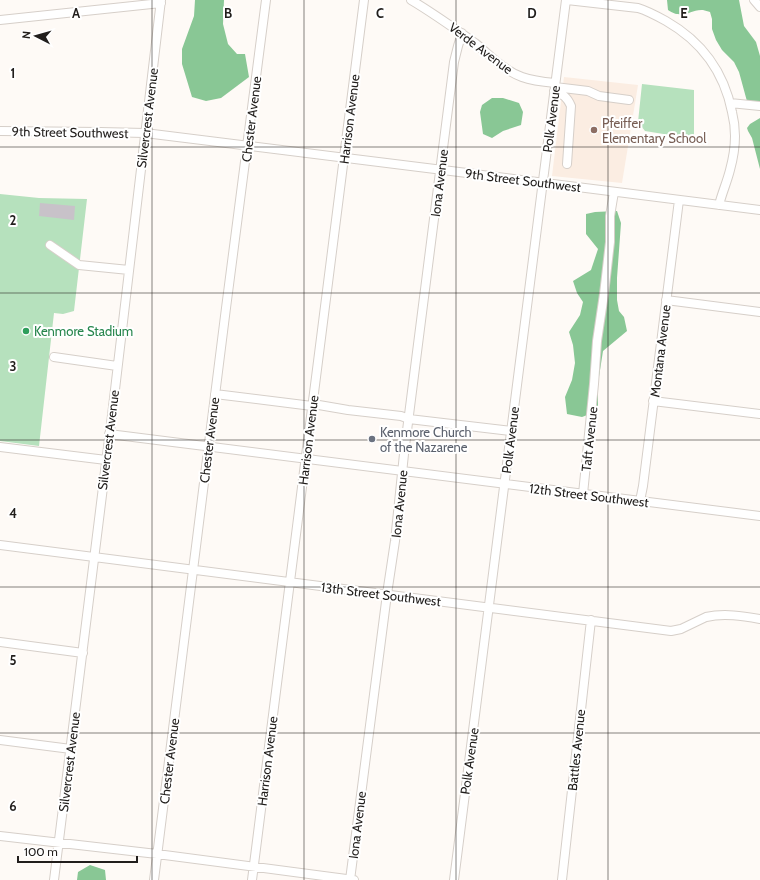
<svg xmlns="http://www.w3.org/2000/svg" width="760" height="880" viewBox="0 0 760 880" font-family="Cabin,sans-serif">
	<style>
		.built { fill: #fbede2 }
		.green { fill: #b6e1bd }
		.forest { fill: #89c795 }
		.building { fill: #c8c2c9 }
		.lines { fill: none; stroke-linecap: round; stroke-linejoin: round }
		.minor-casing { stroke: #d6cfc9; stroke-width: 10 }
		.minor { stroke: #fff; stroke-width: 8 }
		.grid { fill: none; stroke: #211e1c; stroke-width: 1; stroke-opacity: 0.55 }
		.education-dot { fill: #8d6e63; stroke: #fff; stroke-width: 1.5 }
		.leisure-dot { fill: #2e9e5b; stroke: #fff; stroke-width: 1.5 }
		.worship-dot { fill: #6b7280; stroke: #fff; stroke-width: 1.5 }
		.labels { text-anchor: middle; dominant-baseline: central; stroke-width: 4; stroke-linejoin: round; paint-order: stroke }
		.street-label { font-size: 13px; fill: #211e1c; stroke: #fff }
		.education-label { font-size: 13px; fill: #785e54; stroke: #fff; text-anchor: start }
		.leisure-label { font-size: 13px; fill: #27864d; stroke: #fff; text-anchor: start }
		.worship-label { font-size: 13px; fill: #5b616d; stroke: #fff; text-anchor: start }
		.grid-label { font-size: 13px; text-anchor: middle; font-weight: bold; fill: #211e1c; stroke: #fff; stroke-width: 4; stroke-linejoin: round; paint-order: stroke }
	</style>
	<rect width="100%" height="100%" fill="#fefaf6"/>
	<path class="built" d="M564,77L638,85L622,183L552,176Z"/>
	<path class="green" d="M642,84L694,90V139L645,131L638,122Z
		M0,194L39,198L87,199L74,311L63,314L54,313L39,446L0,441Z"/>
	<path class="forest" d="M195,0H224L223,24L228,44L237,54H245L249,77L221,98L206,101L192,97L182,64V49L194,16Z
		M667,0H739L744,26L756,42L760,56V106L748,105L739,72L734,62L722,50L716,40L712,29V19L710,12C708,11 705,11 703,10C689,9 685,21 668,10Z
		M492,98H503L519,103L523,112L521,125L503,131L492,138L483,134L480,112L482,105Z
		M760,118V169L752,138L748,131L747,128L750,124Z
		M617,211L621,223L617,278V300L619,311L624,317L627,331L603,351L598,383V411L582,417L567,414L565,397L572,380L575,363L573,345L569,332L580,315L583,302L577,293L573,281L591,270L598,249L586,234V214L595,212Z
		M90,865L105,870L106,880H77L78,872Z"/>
	<path class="building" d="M40,203L75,206L74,220L39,216Z"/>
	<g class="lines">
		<defs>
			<path id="minor" d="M411,0C433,13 454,28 475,43C490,55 503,70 522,77C533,81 544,82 555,83
				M567,0L638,8C648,11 657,16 666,21C701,41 724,72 732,112C734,120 735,128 735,136C735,147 733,159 730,170C727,182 722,193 719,205
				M754,0L760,7
				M0,20L161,3
				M555,87L588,91L599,96L629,100
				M554,91C564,95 567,97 571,106L567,164
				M730,103L760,106
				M0,131L100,132L145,133L459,172L760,210
				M50,245L79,265L129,270
				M666,300L760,312
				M54,357L117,366
				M215,394L312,406
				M653,401L760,414
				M313,404L348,410L401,416L409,419L511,431
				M109,434L760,516
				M0,447L106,460
				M583,494L594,384L597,341L604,294L610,242V216L614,192
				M640,501L643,486L679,200
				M0,545L671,631L681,629L706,617C724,613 743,616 760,619
				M0,642L83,653
				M0,740L71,749
				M0,836L157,854L354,880
				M54,880L112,415L161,0
				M154,880L226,308L266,0
				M252,880L364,0
				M350,880L387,594L395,541L404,454L454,62L458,46L462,33
				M454,880L566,0
				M562,880L591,620"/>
		</defs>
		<use href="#minor" class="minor-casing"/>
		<use href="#minor" class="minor"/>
	</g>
	<path class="grid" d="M152,0V880M304,0V880M456,0V880M608,0V880M0,147H760M0,293H760M0,440H760M0,587H760M0,733H760"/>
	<circle class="education-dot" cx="594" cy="130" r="4"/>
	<circle class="leisure-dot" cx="26" cy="331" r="4"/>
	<circle class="worship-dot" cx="372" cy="439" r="4"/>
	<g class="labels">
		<g class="street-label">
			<text transform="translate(481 48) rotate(37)">Verde Avenue</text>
			<text transform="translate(147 118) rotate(-83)">Silvercrest Avenue</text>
			<text transform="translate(251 119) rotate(-83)">Chester Avenue</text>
			<text transform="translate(349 119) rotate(-83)">Harrison Avenue</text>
			<text transform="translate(551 119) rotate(-83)">Polk Avenue</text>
			<text transform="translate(70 132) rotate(1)">9th Street Southwest</text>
			<text transform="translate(523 180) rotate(7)">9th Street Southwest</text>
			<text transform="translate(439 183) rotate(-83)">Iona Avenue</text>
			<text transform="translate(660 351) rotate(-83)">Montana Avenue</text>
			<text transform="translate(589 439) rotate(-84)">Taft Avenue</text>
			<text transform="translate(108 440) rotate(-83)">Silvercrest Avenue</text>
			<text transform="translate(209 440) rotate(-83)">Chester Avenue</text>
			<text transform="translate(308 440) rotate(-83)">Harrison Avenue</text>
			<text transform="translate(510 440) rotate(-83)">Polk Avenue</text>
			<text transform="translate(589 495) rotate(7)">12th Street Southwest</text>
			<text transform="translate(399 504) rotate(-84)">Iona Avenue</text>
			<text transform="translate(381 594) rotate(7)">13th Street Southwest</text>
			<text transform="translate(576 750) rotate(-84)">Battles Avenue</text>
			<text transform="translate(169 761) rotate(-83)">Chester Avenue</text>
			<text transform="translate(267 761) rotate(-83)">Harrison Avenue</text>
			<text transform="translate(469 761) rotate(-82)">Polk Avenue</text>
			<text transform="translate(69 762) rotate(-83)">Silvercrest Avenue</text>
			<text transform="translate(357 825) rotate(-83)">Iona Avenue</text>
		</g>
		<g class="education-label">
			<text x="602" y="123">Pfeiffer<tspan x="602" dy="15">Elementary School</tspan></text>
		</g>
		<g class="leisure-label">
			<text x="34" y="331">Kenmore Stadium</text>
		</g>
		<g class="worship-label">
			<text x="380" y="432">Kenmore Church<tspan x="380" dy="15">of the Nazarene</tspan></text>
		</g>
	</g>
	<g class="grid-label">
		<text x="76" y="18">A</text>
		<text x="228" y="18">B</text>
		<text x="380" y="18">C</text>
		<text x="532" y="18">D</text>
		<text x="684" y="18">E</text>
		<text x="13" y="78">1</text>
		<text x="13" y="225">2</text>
		<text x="13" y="371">3</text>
		<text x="13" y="518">4</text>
		<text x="13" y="665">5</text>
		<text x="13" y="811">6</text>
	</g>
	<g transform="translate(36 36) rotate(276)" stroke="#ffffff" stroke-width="3" paint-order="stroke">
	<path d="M0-3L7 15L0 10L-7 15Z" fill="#211e1c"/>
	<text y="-6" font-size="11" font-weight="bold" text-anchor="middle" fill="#211e1c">N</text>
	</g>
	<path d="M18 856v6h119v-6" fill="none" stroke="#211e1c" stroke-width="2"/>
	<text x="24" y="856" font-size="12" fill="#211e1c" stroke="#ffffff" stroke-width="3" paint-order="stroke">100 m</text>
</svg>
